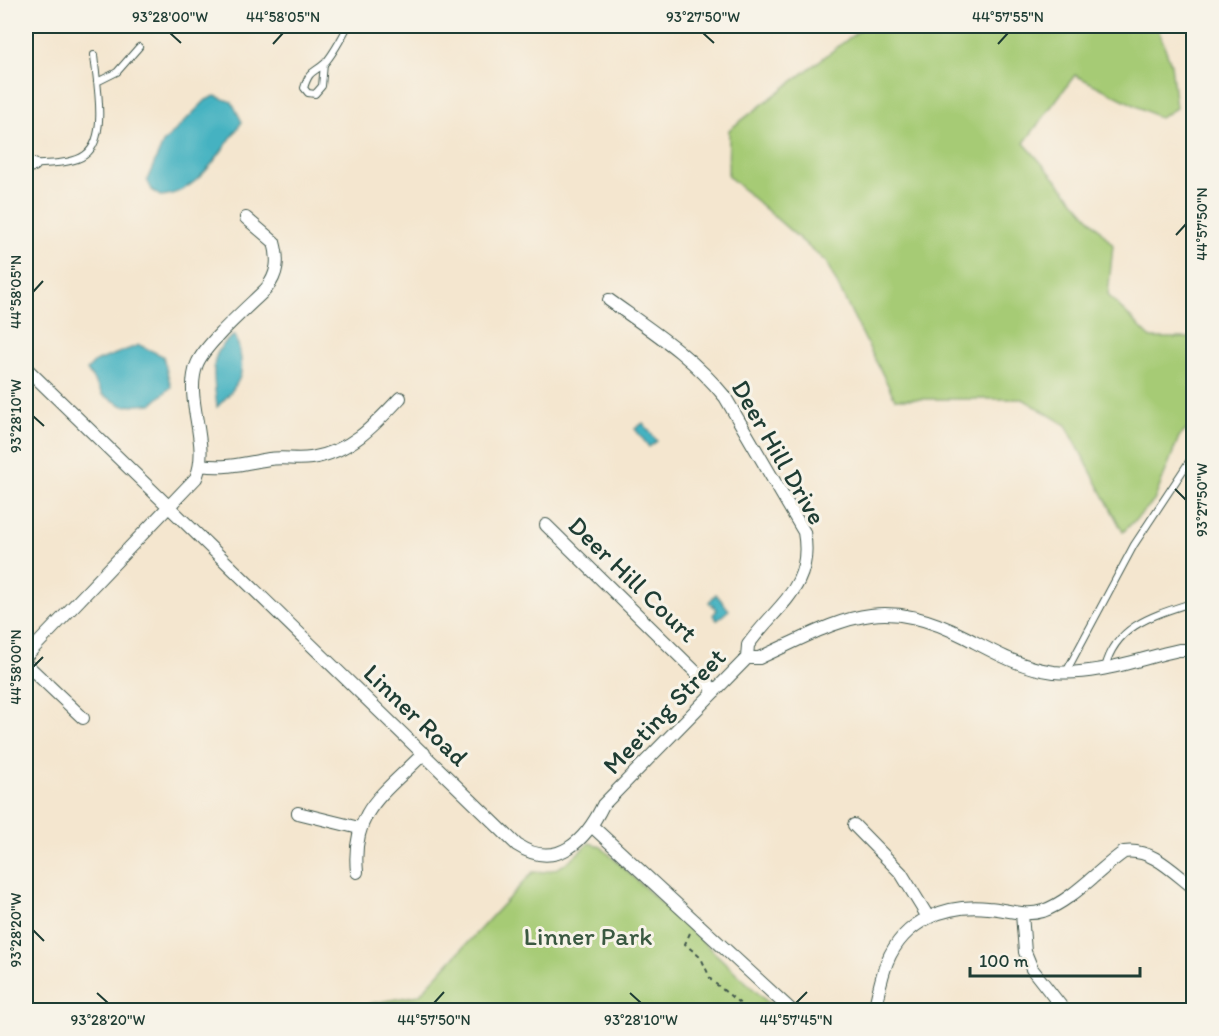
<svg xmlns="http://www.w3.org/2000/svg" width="1219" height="1036" viewBox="0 0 1219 1036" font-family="Itim,sans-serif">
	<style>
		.green { fill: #a6cb75; stroke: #628454; stroke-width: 1.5 }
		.water { fill: #45b2c1; stroke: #32787a; stroke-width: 1.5 }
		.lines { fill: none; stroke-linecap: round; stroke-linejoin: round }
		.lane-casing { stroke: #3f564b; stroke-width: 8 }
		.street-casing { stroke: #3f564b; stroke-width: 14 }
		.path { stroke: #3f564b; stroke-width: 2; stroke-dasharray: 4.5 4.5; stroke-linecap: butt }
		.lane { stroke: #fff; stroke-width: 6 }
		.street { stroke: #fff; stroke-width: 12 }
		.ticks { fill: none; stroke: #1f3d34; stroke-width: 2 }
		.labels { text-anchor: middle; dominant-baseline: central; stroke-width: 6; stroke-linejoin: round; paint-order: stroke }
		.street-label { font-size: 26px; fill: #1f3d34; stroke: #f7f3e8 }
		.park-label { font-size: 26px; fill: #3a5941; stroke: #f7f3e8 }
		.neatline { fill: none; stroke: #1f3d34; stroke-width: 2 }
		.ticks-label { font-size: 15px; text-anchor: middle; fill: #1f3d34 }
	</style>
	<rect width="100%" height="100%" fill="#f7f3e8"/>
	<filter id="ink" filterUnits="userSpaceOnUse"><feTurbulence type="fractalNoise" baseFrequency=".0167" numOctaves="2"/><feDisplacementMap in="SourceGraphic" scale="12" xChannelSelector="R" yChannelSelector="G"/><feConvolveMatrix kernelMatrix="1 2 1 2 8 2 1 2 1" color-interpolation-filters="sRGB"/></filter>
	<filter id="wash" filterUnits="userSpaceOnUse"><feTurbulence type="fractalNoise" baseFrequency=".008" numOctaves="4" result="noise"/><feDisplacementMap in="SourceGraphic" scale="24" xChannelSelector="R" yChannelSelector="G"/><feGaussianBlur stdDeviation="1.35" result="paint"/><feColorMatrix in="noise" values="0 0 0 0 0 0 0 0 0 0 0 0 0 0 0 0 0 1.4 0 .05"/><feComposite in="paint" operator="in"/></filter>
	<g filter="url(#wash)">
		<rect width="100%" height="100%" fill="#f4e6cf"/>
		<path class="green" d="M865,26H1157L1171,64L1176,108L1160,118L1075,75L1024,143L1113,245L1108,295L1151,338H1193V424L1179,437L1154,501L1123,532L1066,425L1023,399H895L826,262L728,176L729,130Z
			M589,843L600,846L776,1010H363L369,1004L419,995L533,872C558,874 571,860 589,843Z"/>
		<path class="water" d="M215,96L232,102L242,122C221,151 198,194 160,196L152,190L147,180L163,143L206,100Z
			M235,335C247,370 244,381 217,407C214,377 206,352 235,335Z
			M139,345L163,356L171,387L152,404L123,406L103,395L87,370L95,362Z
			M643,423L657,441L649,447L635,429Z
			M716,594L729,610L717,620L713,615L717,610L709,602Z"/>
	</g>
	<g filter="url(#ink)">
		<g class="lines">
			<defs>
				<path id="lane" d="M324,64L322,86L315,94L308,93L304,88C310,69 313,74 325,63C334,53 342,37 348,26
					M97,82L117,72L139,47
					M34,165C49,163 73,164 85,155C109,138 96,80 94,55
					M1105,668C1116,624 1155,615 1194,602
					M1066,672L1134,545L1194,454"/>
				<path id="street" d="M26,166L34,165
					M609,300C652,331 691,355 725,397L804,532C814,588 776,605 748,645L747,658
					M26,368L517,845C557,871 586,840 603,805L747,658H759C841,621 877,592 965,637C994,652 1021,668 1054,672C1096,676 1138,659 1179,650H1194
					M201,465C225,469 246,463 269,459C283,457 297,460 311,458C350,452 374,426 400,398
					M546,525L715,691
					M26,656L196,478C211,442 183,400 197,364C205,344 249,306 266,289C278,274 279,260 274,242L246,218
					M26,664L83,718
					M298,813L359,828
					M854,825L901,873L928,917
					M593,827L791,1010
					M357,872C351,810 384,794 424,753
					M1022,914L1025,952L1032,969L1064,1010
					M874,1010C878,995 881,977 887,962C904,920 946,904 988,908C1007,909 1024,917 1043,911C1073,900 1098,870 1124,852C1152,848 1173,872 1194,888"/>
			</defs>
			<use href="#lane" class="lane-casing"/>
			<use href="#street" class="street-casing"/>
			<path class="path" d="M690,933L685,944L701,958L711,980L743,1006L745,1010"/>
			<use href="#lane" class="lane"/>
			<use href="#street" class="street"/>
		</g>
	</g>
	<path class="ticks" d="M170,33L181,43M703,33L714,43M273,44L283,33M998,44L1008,33M1176,235L1186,224M33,292L43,281M33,416L44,426M1175,489L1186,500M33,667L43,657M33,930L44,941M97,993L108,1003M630,993L641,1003M434,1003L444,992M796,1003L807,992"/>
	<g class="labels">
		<g class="street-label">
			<text transform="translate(779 452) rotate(60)">Deer Hill Drive</text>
			<text transform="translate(633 579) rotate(44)">Deer Hill Court</text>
			<text transform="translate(664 711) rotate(-46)">Meeting Street</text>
			<text transform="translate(416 715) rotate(44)">Linner Road</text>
		</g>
		<g class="park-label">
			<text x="588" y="936">Linner Park</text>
		</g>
	</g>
	<rect width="1219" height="1036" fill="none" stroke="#f7f3e8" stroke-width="66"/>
	<path d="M970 967v9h170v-9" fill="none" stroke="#1f3d34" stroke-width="3"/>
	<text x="979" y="967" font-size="18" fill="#1f3d34" stroke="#f7f3e8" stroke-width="4.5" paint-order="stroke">100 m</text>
	<rect x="33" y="33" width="1153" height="970" class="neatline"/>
	<g class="ticks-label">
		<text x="170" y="22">93°28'00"W</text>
		<text x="283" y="22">44°58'05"N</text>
		<text x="703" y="22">93°27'50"W</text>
		<text x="1008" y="22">44°57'55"N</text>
		<text transform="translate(1202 224) rotate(-90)" y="5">44°57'50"N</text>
		<text transform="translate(16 292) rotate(-90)" y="5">44°58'05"N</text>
		<text transform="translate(16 416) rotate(-90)" y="5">93°28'10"W</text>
		<text transform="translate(1202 500) rotate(-90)" y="5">93°27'50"W</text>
		<text transform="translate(16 667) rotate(-90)" y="5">44°58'00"N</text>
		<text transform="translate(16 930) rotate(-90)" y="5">93°28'20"W</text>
		<text x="108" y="1025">93°28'20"W</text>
		<text x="434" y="1025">44°57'50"N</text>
		<text x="641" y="1025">93°28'10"W</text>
		<text x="796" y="1025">44°57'45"N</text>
	</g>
</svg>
